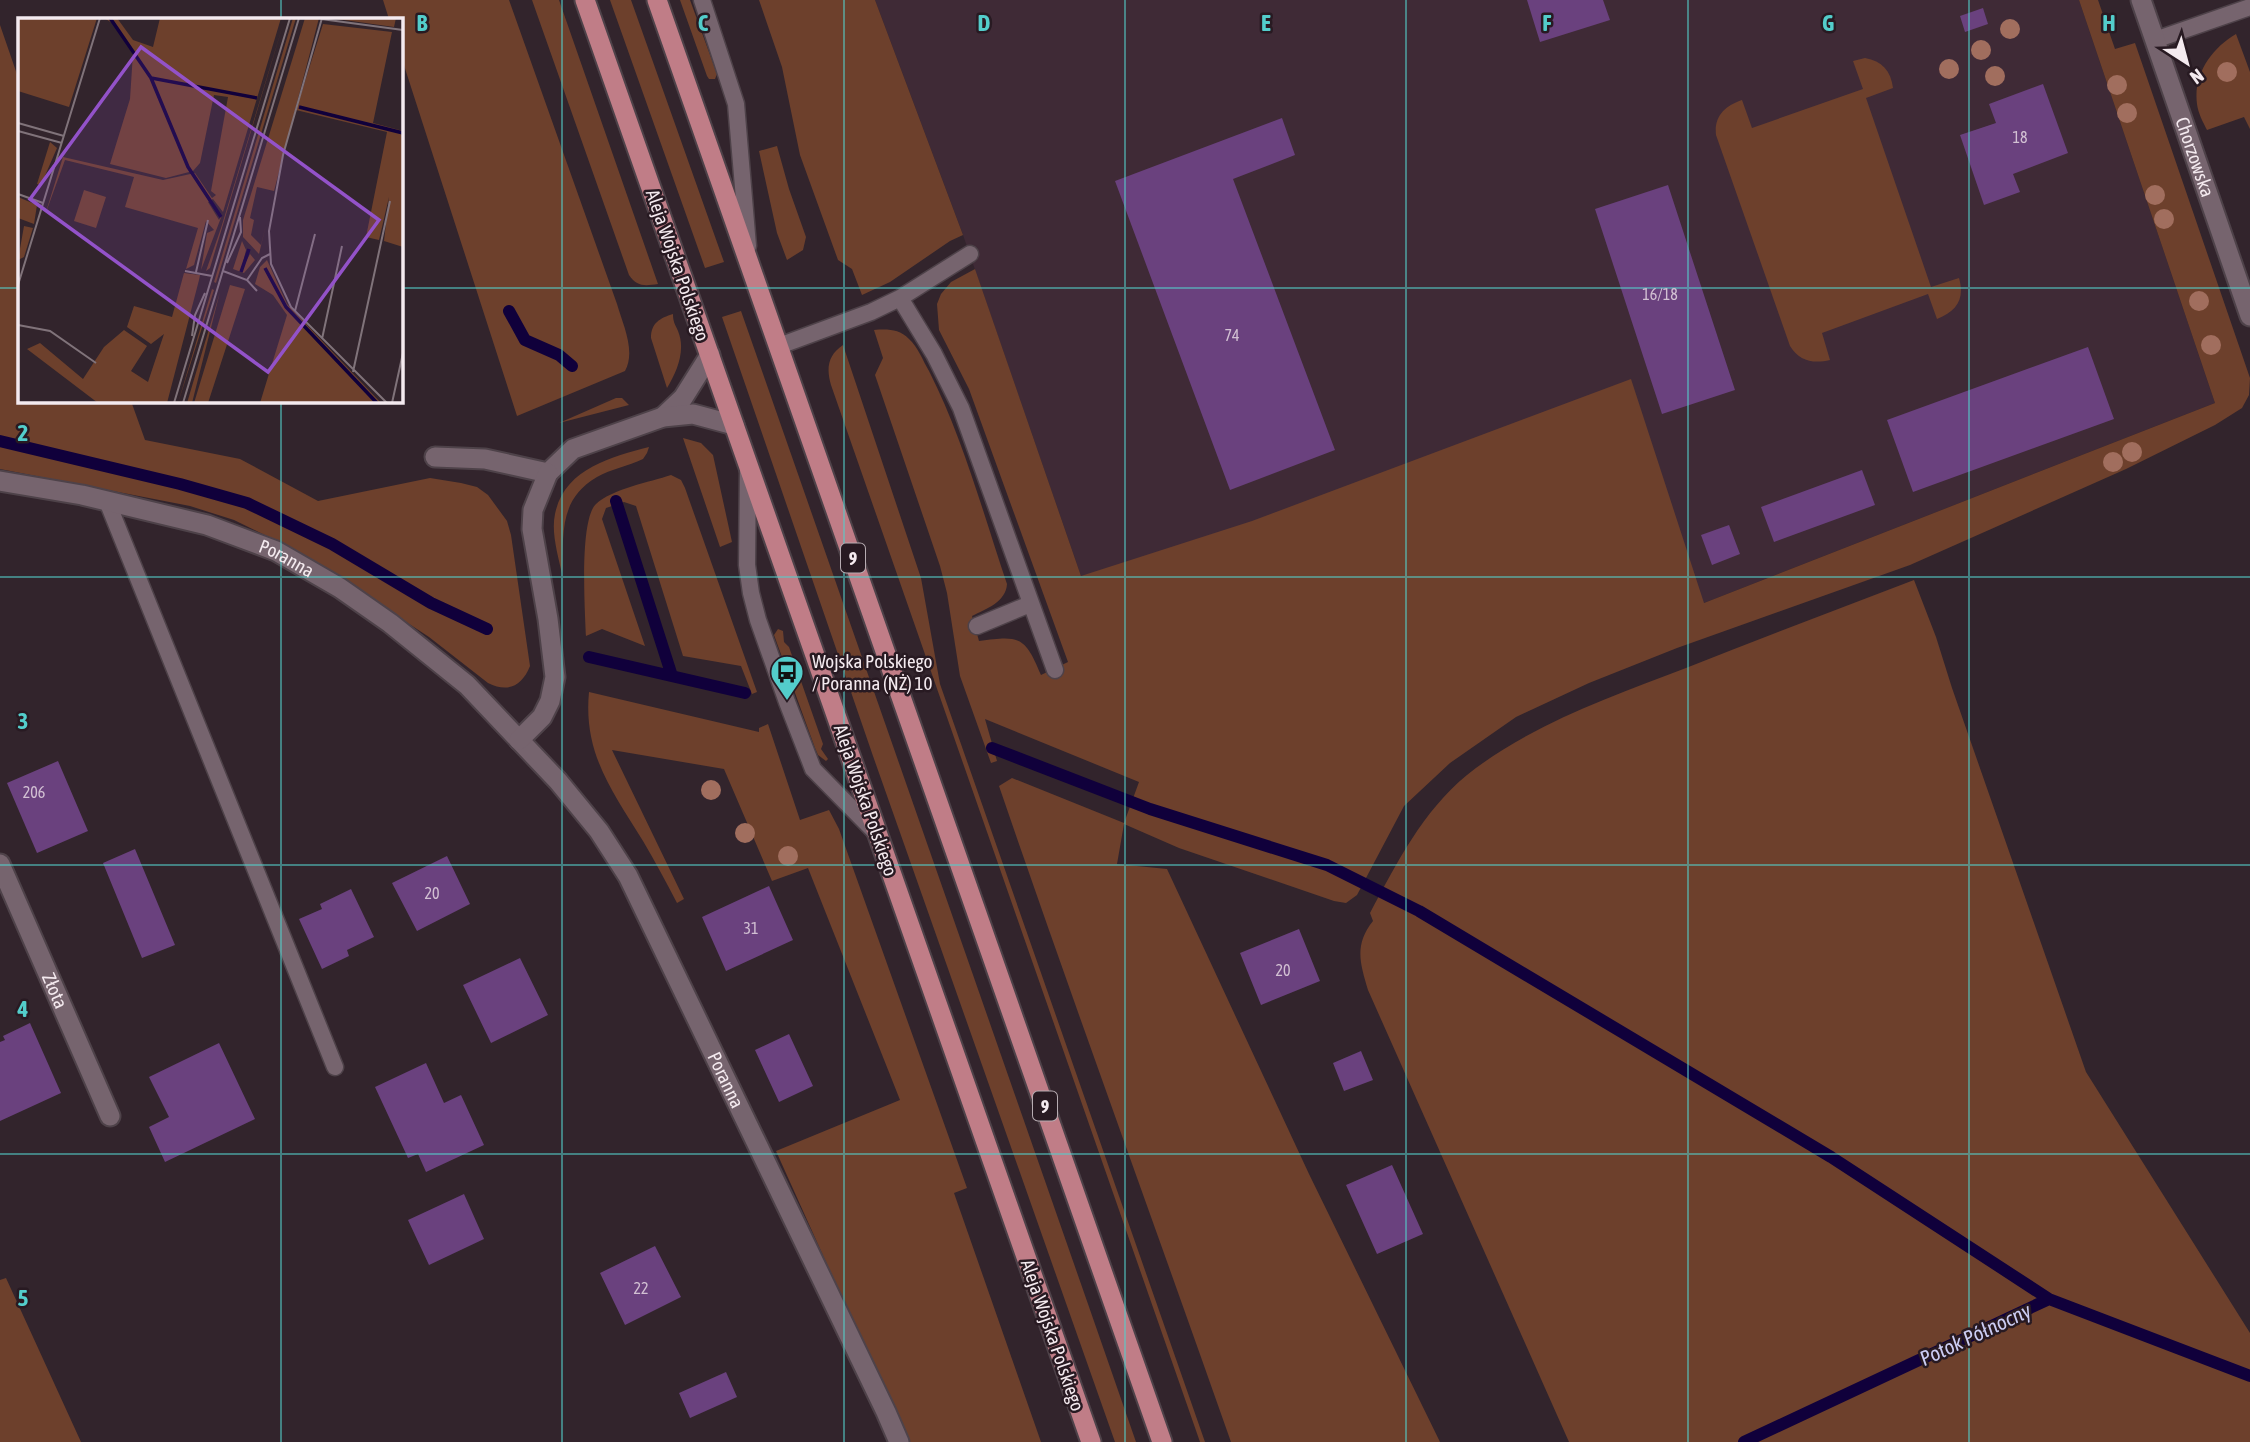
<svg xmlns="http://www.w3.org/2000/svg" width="2250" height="1442" viewBox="0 0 2250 1442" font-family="'Asap Condensed',sans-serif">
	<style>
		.built { fill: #3f2a36 }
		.green { fill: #6d402c }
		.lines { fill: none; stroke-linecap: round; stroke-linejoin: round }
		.stream { stroke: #10003b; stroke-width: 12 }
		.building { fill: #6a417e }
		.service-casing { stroke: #4e4249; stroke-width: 19 }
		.minor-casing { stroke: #4e4249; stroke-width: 23 }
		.primary-casing { stroke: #4e4249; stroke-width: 23 }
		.service { stroke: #76646e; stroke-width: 16 }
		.minor { stroke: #76646e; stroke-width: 19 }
		.primary { stroke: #c07d87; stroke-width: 19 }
		.tree { fill: #a16e5e }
		.grid { fill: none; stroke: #53cdcb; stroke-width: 2; stroke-opacity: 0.55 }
		.labels { text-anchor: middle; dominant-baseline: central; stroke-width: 5; stroke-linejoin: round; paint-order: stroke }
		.number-label { font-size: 16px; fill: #d2c0d3 }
		.shield { fill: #281a22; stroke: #b7acb2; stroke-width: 2 }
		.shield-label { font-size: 18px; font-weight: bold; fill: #f4eaef }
		.street-label { font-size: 19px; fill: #f4eaef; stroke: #281a22 }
		.poi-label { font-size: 19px; fill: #f4eaef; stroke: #281a22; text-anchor: start }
		.water-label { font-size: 21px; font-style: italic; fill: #cccdf4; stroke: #281a22 }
		.inset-river { fill: none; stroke: #10003b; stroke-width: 3.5 }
		.inset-road { fill: none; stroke: #80737a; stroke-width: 2 }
		.view { fill: #9352c9; fill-opacity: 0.15; stroke: #9352c9; stroke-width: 3.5 }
		.inset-edge { fill: none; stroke: #f4eaef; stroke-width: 3.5 }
		.grid-label { font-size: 23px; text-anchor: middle; font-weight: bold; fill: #53cdcb; stroke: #281a22; stroke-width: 5; stroke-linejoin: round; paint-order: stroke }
	</style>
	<rect width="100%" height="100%" fill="#32242c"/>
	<path class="built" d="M875,0H2079L2215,403L1704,603L1081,576L963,235Z"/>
	<path class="green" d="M383,0H509L617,304C623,325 636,351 625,371L517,416L401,56V19H389Z
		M532,0H559L658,284C645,286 637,287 629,275Z
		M610,0H631L724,262L705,268Z
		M680,0H690L717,74L715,79H709L707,76Z
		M759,0H875L963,235L950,241L890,282L862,295L852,269L838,260L800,155L782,67Z
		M2079,0H2098L2115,49L2135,43L2250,378L2249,395L2242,408L2215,425L2126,469L1910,565L1677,648L1589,683L1516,717L1450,763L1404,806L1357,895L1346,903L1334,901L1179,848L1124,824L1117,864L1167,869L1309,1174L1440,1442H1231C1154,1223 1074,1005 999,786L1012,778L1124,823L1139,782L985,719L997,761L991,763L960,676L947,593L940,566L875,375L883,358L874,330C888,329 899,329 909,339C918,347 923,361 929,371C963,438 983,513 1007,584C1006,602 986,609 972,616L979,641C1021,635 1025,637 1041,675L1068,662L969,389L939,330L937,304L941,294L951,282L975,269L1081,576L1252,521L1631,379L1704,603L2215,403Z
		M0,25L19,80V401H131L145,440L240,459L318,501L430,478L461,483L477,487L488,495L507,521L511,535L530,666C522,686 508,693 488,683L429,637L359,591L283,544L234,520L190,506L0,469Z
		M2236,34L2250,72V129L2244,117L2207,130C2203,122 2198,113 2197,104C2193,74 2212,48 2236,34Z
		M1865,58C1882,61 1891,71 1893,88L1866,98L1931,287L1959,278C1965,299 1957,311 1937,319L1928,294L1822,333L1830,360C1813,364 1799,361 1790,346L1716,135C1714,116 1725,106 1742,100L1752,128L1863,89L1853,61Z
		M777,146L789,189L806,237L803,250L787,260L777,233L759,151Z
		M741,311L1088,1304L1136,1442H1115L873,756L722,317Z
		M673,314C673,322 675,324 678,331C686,350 677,372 667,388L651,338C651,323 660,318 673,314Z
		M843,345L921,578L940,684L1205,1442H1200L831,385C826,368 828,355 843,345Z
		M616,398H622L629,405L559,423Z
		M683,438L701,443L713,455L732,542L720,547Z
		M649,447L647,453L643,459C628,466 611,469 597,477C558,500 564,534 562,574C558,555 551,533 555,514C564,469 611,457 649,447Z
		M671,475L681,480L685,488L757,692L752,694L741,666L683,656L636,506L624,502L606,508L602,519L645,646L602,629L586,636C585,611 579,520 596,504C612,489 650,482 671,475Z
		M1914,580L1936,637L1952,688L2086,1072L2250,1333V1442H1569L1368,990C1360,963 1354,945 1373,921L1370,913C1397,863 1422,812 1467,775C1531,724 1611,697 1686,668C1762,638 1838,609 1914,580Z
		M778,629L783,631L784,642L789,647L823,744L821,749L828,759L826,761L818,755L815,748L774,635Z
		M589,692L759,732V728L768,724L800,820L829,810L839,829L967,1188L954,1193L1041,1442H907L776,1151L900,1100L808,868L772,881L724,769L612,750L684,899L677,903C666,882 655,861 643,841C613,792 583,754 589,692Z
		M6,1278L81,1442H0V1280Z"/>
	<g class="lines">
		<path class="stream" d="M509,311L525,340L559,355L572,366
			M0,441L180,484L247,503L332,544L431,603L487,629
			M616,501L672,676
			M589,657L745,693
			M992,748L1150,809L1327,865L1419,911L1831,1157L2049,1299
			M1744,1442L2049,1299L2250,1376"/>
	</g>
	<path class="building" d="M1527,0H1603L1610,20L1540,42Z
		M1983,8L1988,24L1965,32L1960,16Z
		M2043,84L2068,153L2013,174L2020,192L1984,205L1960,135L1996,123L1989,104Z
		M1282,118L1295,155L1233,179L1335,450L1230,490L1115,181Z
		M1668,185L1735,390L1662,414L1595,209Z
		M2088,347L2114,419L1913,492L1887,420Z
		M1862,470L1875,505L1774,542L1761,507Z
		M1729,525L1740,554L1712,565L1701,535Z
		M58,761L88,831L37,853L7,783Z
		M135,849L175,945L142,958L103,863Z
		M447,856L470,904L417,931L392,883Z
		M769,886L793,940L726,971L702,917Z
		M351,889L374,937L347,950L349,956L322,969L299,919L322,909L320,904Z
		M1299,929L1320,981L1261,1005L1240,953Z
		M520,958L548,1015L491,1043L463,985Z
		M30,1023L61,1093L0,1121V1042L5,1040L3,1036Z
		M789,1034L813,1086L779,1102L755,1050Z
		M219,1043L255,1119L165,1162L149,1127L169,1117L149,1077Z
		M1361,1051L1373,1080L1344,1091L1333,1063Z
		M426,1063L444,1103L461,1095L484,1145L426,1172L418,1154L408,1158L375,1087Z
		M1392,1165L1423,1234L1377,1254L1346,1185Z
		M464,1194L484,1239L429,1265L408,1220Z
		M655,1246L681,1297L625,1325L600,1273Z
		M726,1372L737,1397L690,1418L679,1393Z"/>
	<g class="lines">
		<defs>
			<path id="service" d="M702,0L736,104L748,246
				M2155,40L2250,7
				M900,298L934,354L961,408L1055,670
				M779,346L871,312L900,298L970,254
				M748,471L747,565L751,593L758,620L787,702L813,769L877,834
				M107,501L335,1067
				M977,626L1030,604"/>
			<g id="minor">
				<path id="s1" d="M2141,0L2250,316"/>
				<path d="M663,417L683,398L710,355"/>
				<path d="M435,457L485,459L548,473L573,449L663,417L693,414L734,425"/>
				<path id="s2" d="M0,481L82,495L207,525L276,551L340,588L390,623L467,685L558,781L599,831L628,876L886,1412L899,1442"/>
				<path d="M519,740L542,717L550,701L555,677L548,619L532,529L533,510L548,473"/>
				<path id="s3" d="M0,864L110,1116"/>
			</g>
			<path id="primary" d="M585,0L1091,1442
				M657,0L1162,1442"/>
		</defs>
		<use href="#service" class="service-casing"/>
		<use href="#minor" class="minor-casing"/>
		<use href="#primary" class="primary-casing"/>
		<use href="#service" class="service"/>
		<use href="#minor" class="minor"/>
		<use href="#primary" class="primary"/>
	</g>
	<g class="tree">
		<circle cx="2010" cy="29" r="10"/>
		<circle cx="1981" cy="50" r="10"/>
		<circle cx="1949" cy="69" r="10"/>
		<circle cx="2227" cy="72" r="10"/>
		<circle cx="1995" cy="76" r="10"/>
		<circle cx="2117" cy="85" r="10"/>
		<circle cx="2127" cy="113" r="10"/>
		<circle cx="2155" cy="195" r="10"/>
		<circle cx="2164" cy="219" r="10"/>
		<circle cx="2199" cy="301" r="10"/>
		<circle cx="2211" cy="345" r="10"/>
		<circle cx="2132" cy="452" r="10"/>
		<circle cx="2113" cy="462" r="10"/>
		<circle cx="711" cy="790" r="10"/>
		<circle cx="745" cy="833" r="10"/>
		<circle cx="788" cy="856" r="10"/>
	</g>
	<path class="grid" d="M281,0V19M562,0V1442M844,0V1442M1125,0V1442M1406,0V1442M1688,0V1442M1969,0V1442M0,288H19M401,288H2250M281,401V1442M0,577H2250M0,865H2250M0,1154H2250"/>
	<defs>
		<symbol id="bus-pin" viewBox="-11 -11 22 30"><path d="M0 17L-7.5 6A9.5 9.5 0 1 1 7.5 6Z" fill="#53cdcb" stroke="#281a22"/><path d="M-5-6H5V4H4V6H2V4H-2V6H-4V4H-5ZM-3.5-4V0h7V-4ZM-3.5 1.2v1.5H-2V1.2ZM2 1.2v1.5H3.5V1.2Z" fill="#111"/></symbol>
	</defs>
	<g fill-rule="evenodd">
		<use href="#bus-pin" x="768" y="653" width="38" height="52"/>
	</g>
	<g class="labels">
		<g class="number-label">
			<text x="2020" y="137">18</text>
			<text x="1660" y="294">16/18</text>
			<text x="1232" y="335">74</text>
			<text x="34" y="792">206</text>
			<text x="432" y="893">20</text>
			<text x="751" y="928">31</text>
			<text x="1283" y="970">20</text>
			<text x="641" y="1288">22</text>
		</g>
		<g class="shield">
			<rect x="841" y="543.5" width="24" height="29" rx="5"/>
			<rect x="1033" y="1091.5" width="24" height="29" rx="5"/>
		</g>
		<g class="shield-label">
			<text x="853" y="558">9</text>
			<text x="1045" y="1106">9</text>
		</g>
		<g class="street-label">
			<text stroke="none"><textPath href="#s1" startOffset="166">Chorzowska</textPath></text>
			<text transform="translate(678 265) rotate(71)">Aleja Wojska Polskiego</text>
			<text stroke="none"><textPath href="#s2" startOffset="298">Poranna</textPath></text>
			<text transform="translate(866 800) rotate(71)">Aleja Wojska Polskiego</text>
			<text stroke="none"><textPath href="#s3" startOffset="138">Złota</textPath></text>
			<text stroke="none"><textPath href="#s2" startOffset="996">Poranna</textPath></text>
			<text transform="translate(1053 1335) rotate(71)">Aleja Wojska Polskiego</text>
		</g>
		<g class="poi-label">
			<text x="812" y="661">Wojska Polskiego<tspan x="812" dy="22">/ Poranna (NŻ) 10</tspan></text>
		</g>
		<g class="water-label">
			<text transform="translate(1975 1334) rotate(-25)">Potok Północny</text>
		</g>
	</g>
	<g transform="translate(18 18)">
		<rect width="385" height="385" fill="#32242c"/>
		<path d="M0,0H79L51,89L0,73ZM86,0H99L115,22L135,29L142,0H263L205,194L195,181L190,184L201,202L204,197L183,252L189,215L196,212L188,203L176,247L168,251L180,210L107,189L116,159L47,142L27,197L45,139L145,162L177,155L194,180L198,177L193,173L210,79L196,77L182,145L175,153L148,160L92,146L112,81L115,35L99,8ZM267,0L192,250L188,253L203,210ZM275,0H278L198,265L196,264ZM287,0H301L256,173L239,169L232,200L236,202L233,217L243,227L248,207L241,236L225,219V202ZM312,0H378L376,9ZM305,6L374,14L355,105L385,113V229L366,223L371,179L361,222L348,219L369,114L278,92ZM32,124L39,130L23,167L19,166ZM66,172L88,179L78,210L56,203ZM0,179L19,187L16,206L0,200ZM6,208L15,210L6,239L0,242ZM224,223L228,232L223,253L232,236L237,242L226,255L215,251ZM249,242L269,286L363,385H242L269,297L255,277L237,266L242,249ZM166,255L182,257L181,262L149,385H80L9,331L22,325L65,361L86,329L106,312L129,328L113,353L130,364L146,316L133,326L109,309L116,288L154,299ZM212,267L227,271L190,385H176ZM194,271L196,272L160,385ZM202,274L174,385H169Z" fill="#6d402c"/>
		<path class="inset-river" d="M92,0L133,60L239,80M133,60L170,149L203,199M281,89L385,115M247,250L268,289L359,385M223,254L231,231"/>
		<path class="inset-road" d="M304,0L265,137L251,213L253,246L273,289L369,385M303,1L385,12M0,105L46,118M0,113L44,125M0,176L25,185M209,245L223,214L222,199M167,253L194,258M205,253L229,262L239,273M178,254L190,202M229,262L244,240L252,236M0,267L82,0M277,293L297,216M0,307L32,313L78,345M174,318L177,297L187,275M304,321L324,228M335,354L372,183M156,385L272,0M165,385L281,0M374,385L385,335"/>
		<path class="view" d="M123,29L361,202L250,354L12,181Z"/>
		<rect width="385" height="385" class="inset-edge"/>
	</g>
	<g class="grid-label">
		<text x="422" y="31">B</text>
		<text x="703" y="31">C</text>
		<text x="984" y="31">D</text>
		<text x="1266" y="31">E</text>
		<text x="1547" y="31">F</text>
		<text x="1828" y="31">G</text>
		<text x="2109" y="31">H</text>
		<text x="23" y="441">2</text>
		<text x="23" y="729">3</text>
		<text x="23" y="1017">4</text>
		<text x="23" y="1306">5</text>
	</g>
	<g transform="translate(2187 63) rotate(144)" stroke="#281a22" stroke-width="5" paint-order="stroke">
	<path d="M0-5L12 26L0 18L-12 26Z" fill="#f4eaef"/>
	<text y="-10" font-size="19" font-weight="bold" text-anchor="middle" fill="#f4eaef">N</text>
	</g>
</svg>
